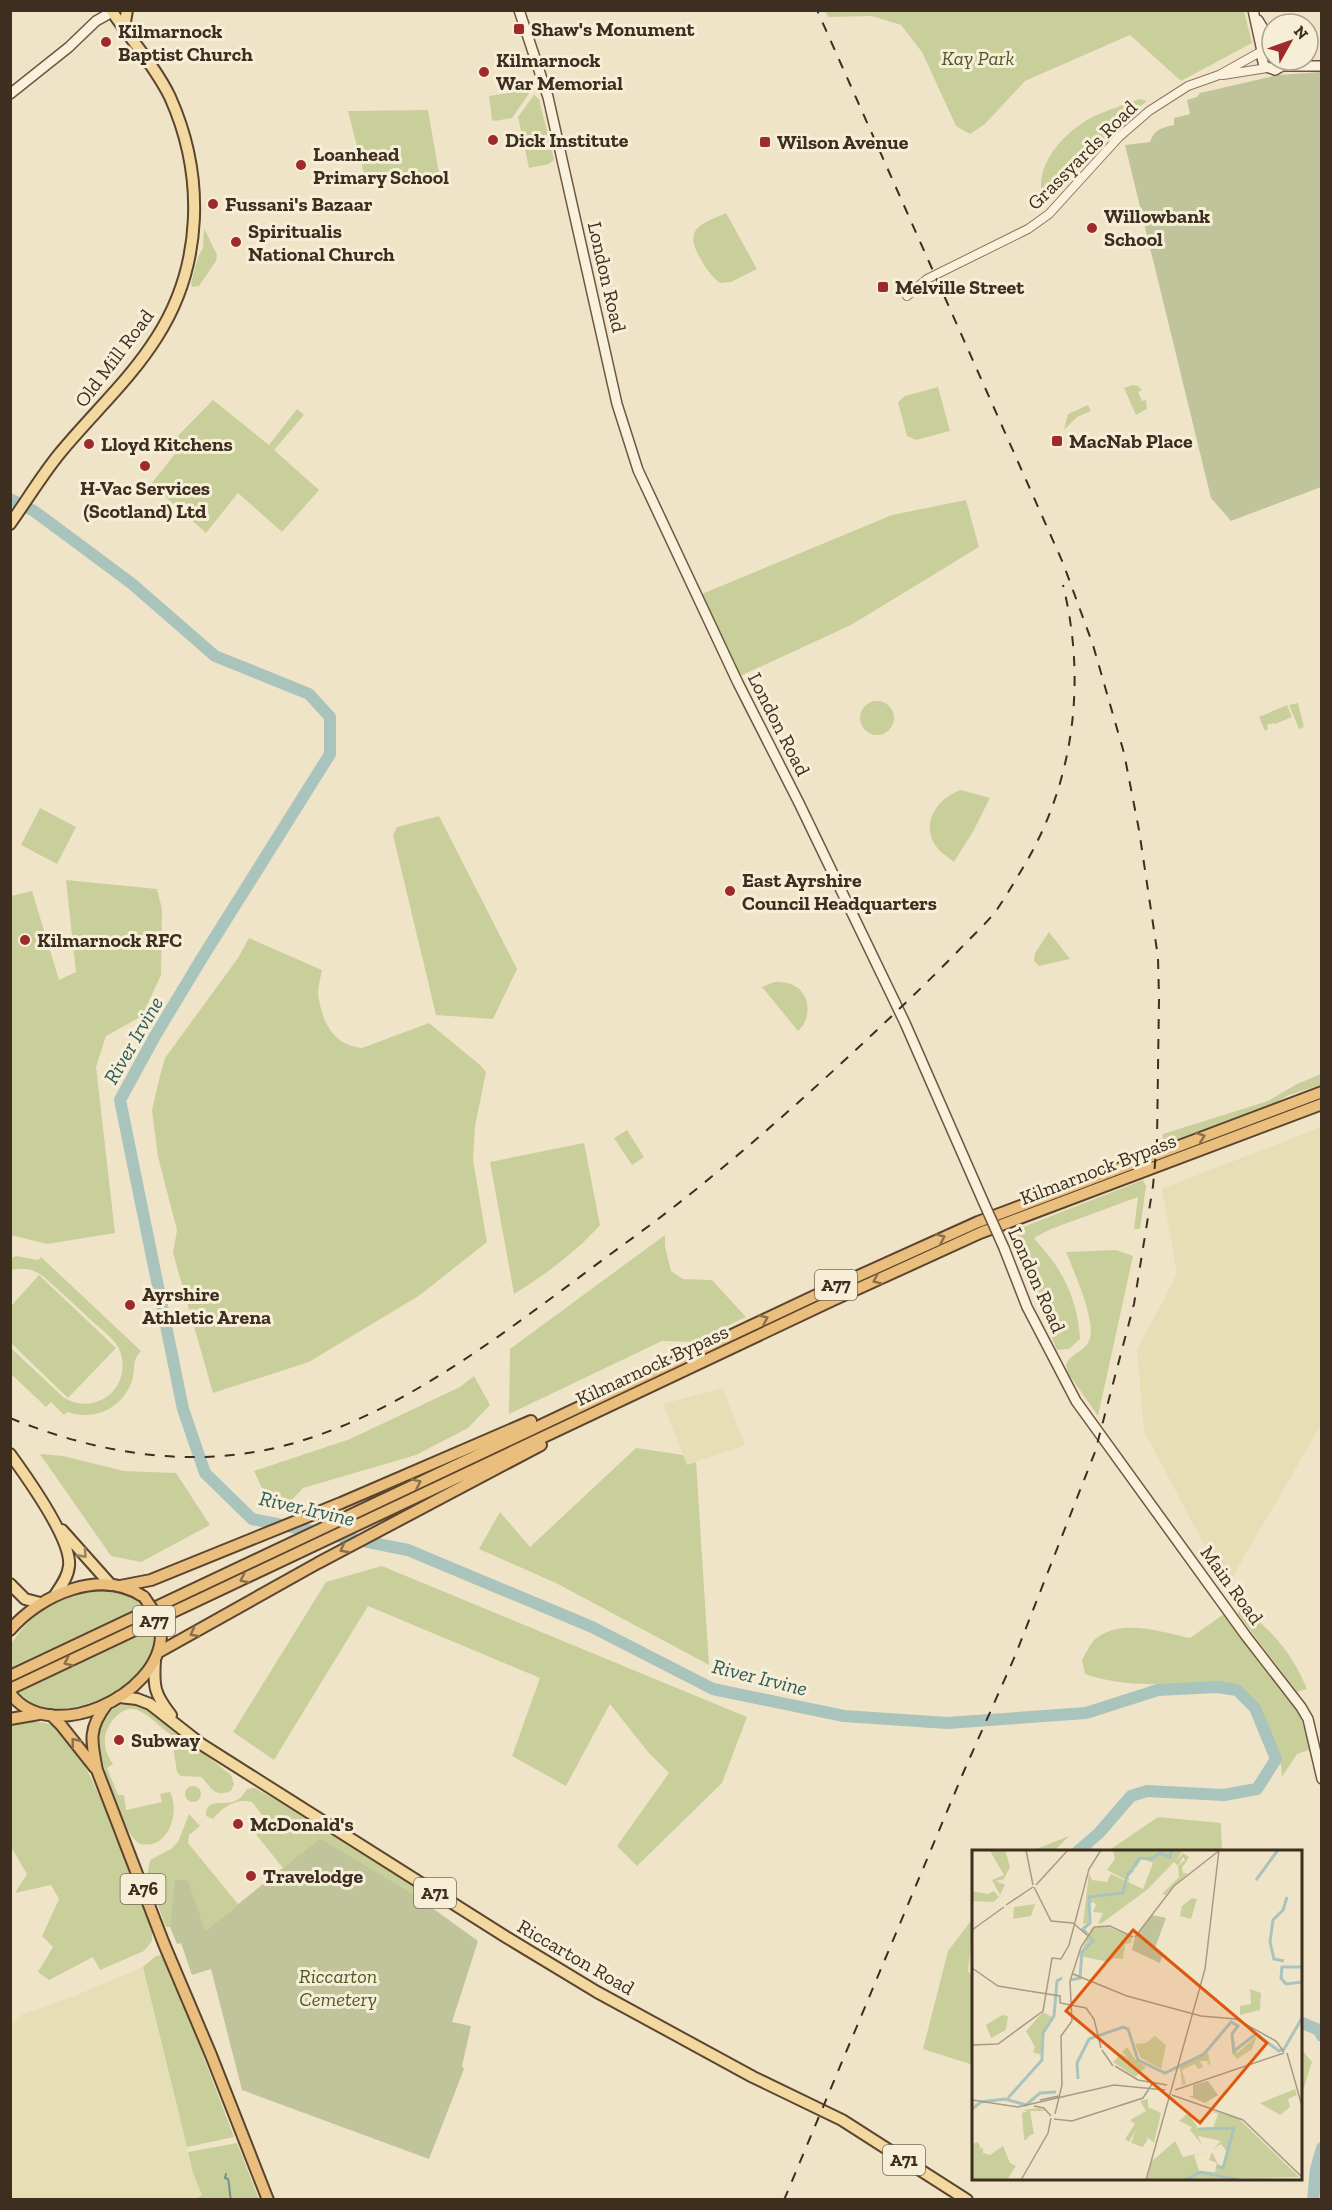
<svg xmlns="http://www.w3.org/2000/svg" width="1332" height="2210" viewBox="0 0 1332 2210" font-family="'Zilla Slab',serif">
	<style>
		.farmland { fill: #e6deb5 }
		.green { fill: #c9cf9b }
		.cemetery { fill: #bfc49a }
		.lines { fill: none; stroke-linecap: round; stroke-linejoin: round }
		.stream { stroke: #6f938a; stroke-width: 2 }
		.river { stroke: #a9c4bc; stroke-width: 12 }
		.tertiary-casing { stroke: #8d765c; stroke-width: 10 }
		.secondary-casing { stroke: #6f573f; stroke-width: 12 }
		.primary-casing { stroke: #5b4430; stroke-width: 14 }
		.trunk-casing { stroke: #5b4430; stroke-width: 14 }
		.tertiary { stroke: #faf1dc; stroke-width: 8 }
		.secondary { stroke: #faf1dc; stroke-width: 9 }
		.primary { stroke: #f3d9a0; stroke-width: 10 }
		.trunk { stroke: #eabe7c; stroke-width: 10 }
		.rail { stroke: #3d2e20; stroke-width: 2; stroke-dasharray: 10 10; stroke-linecap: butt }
		.secondary-bridge-casing { stroke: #6f573f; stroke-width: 12; stroke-linecap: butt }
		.trunk-bridge-casing { stroke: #5b4430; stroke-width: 14; stroke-linecap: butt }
		.secondary-bridge { stroke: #faf1dc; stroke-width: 9 }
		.trunk-bridge { stroke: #eabe7c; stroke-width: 10 }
		.oneway { stroke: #8b6f49 }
		.oneway2 { stroke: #988460 }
		.poi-dot { fill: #9e2a2b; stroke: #f7eed8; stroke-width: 2 }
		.labels { text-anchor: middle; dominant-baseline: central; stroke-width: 6; stroke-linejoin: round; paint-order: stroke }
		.shield { fill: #f7eed8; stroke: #756857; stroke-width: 1.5 }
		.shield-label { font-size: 18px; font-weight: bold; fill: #3d2e20 }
		.poi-label { font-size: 20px; font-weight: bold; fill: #3d2e20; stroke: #f7eed8; text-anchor: start }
		.park-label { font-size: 20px; font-style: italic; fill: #4d5a26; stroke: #f7eed8 }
		.street-label { font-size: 20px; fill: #3d2e20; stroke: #f7eed8 }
		.water-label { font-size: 21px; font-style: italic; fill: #2f5d5a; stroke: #f7eed8 }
		.inset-river { fill: none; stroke: #a9c4bc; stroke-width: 3 }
		.inset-road { fill: none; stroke: #a89b85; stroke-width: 1.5 }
		.view { fill: #df570d; fill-opacity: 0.15; stroke: #df570d; stroke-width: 3 }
		.inset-edge { fill: none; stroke: #3d2e20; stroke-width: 3 }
	</style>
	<rect width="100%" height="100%" fill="#f0e4c8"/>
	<path class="farmland" d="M1321,1127V1425L1233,1576L1218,1571L1144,1431L1137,1350L1177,1274L1162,1189Z
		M723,1388L745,1445L687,1465L663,1404Z
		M143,1967L193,2173L203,2195L196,2200L11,2199L12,2025L23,2014L72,1997Z"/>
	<path class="green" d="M825,11H1244L1252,43L1181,81L1130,35L1025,81L985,124L970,134L956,126L922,52L901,25L872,16L828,17Z
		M527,90L530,92L512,118L495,121L492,120L489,96Z
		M534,95L539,99L554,160L549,164L529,168L518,117Z
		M1139,99L1147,101L1118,124L1045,205C1030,171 1059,137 1087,120C1102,111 1123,106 1139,99Z
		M428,110L439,173L367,186L348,111Z
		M726,213L757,269L731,282L720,283C710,275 705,267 699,256C683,227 704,223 726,213Z
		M204,228L217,255L216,261L199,286L192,287L191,283L198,257L203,248Z
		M1133,385L1138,386L1142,390L1138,392L1142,401L1146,400L1147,409L1136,415L1124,388Z
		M938,387L950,431L916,440L907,436L898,402L905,396Z
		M213,400L269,445L297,409L304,415L274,450L319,490L282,532L238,493L206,533L151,484L175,454L168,446Z
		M1088,405L1091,411L1077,417L1064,430L1068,414Z
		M966,500L979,547L851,625L740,676L702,594L892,515Z
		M860 718a17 17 0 1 1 34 0a17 17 0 1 1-34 0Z
		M1298,703L1304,727L1299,729L1289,705Z
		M1287,705L1292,717L1275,724L1274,723L1267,725L1268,729L1265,731L1259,717Z
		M961,790L990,798L974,830L954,862C949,858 943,854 939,850C918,827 936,798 961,790Z
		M40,808L76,827L57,864L21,845Z
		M439,816L517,969L493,1019L436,1015L393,835L397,827Z
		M66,880L157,889L162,909L161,975L142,1016L106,1036L96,1067L115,1233L47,1244L11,1235V896L32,891L59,980L76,972Z
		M1049,932L1070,959L1039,966L1034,961L1035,953Z
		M249,938L322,970C321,977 318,986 318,994C322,1021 332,1045 362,1048L429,1023L480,1065L486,1072L475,1126L473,1160L487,1242L420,1295L309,1362L213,1393L173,1253L177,1230L158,1157L152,1110L160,1076L165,1058L238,958Z
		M774,982C780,982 787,982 793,985C811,993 812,1019 798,1031L762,987Z
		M1321,1074V1085L1289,1095L1266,1108L1198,1135L1162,1144L1163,1134L1268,1101L1297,1084Z
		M627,1130L644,1157L632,1165L614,1138Z
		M584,1143L600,1225C575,1253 546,1274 514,1294L490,1162Z
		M1143,1180L1146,1186L1140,1229H1134L1138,1197L1051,1229L1034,1238C1041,1247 1049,1255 1055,1264C1070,1286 1079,1313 1080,1339L1069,1349L1057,1350L1008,1233Z
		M665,1235V1246L671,1271L683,1279L712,1280L746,1317L693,1342L662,1341L509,1414L510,1349Z
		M1116,1250L1133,1256L1098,1416L1068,1373L1066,1365C1070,1353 1086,1352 1090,1338C1095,1318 1074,1272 1066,1252Z
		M16,1256L38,1260L41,1257L141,1351C131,1362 136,1368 132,1381C122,1409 94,1421 67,1412L64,1415L51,1402L46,1407L11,1374V1348L63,1397C75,1405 90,1406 103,1399C121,1390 128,1365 118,1347C112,1337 101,1329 92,1321C76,1306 60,1291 44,1277C34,1269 23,1267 11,1270V1258Z
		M39,1275L116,1348L68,1398L11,1343V1306Z
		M474,1376L490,1405L468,1428L416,1455L303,1488L291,1501L262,1488L254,1471L350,1439L460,1387Z
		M636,1448L683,1455L687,1465L696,1462L709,1665L558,1584L479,1549L500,1512L530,1547Z
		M40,1454L63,1456L124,1471L176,1473L210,1525L141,1562L111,1556Z
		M382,1566L747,1717L722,1783L637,1866L617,1846L669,1773L648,1752L610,1704L566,1786L512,1756L540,1678L368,1606L274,1760L233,1732L326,1582Z
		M95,1589C115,1589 131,1592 146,1607L11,1672C11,1664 9,1656 11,1648C11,1642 16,1637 20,1632C39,1607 65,1596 95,1589Z
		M1241,1606C1272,1631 1292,1652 1307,1689L1297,1692L1238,1614Z
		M1224,1614L1300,1716L1312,1749L1297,1754L1282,1777C1281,1753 1275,1742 1264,1721C1258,1709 1249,1691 1236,1686C1217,1679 1196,1684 1176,1684C1149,1685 1111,1684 1085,1674L1082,1660C1086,1653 1091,1641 1098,1637C1124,1619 1161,1632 1190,1638Z
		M156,1626C156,1633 158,1642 156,1649C145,1688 68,1722 32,1704C27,1702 22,1696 18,1692Z
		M131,1703L145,1707L231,1775L234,1784L231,1791C213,1798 212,1787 201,1777L181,1776L177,1772L171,1735C161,1728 149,1714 137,1710C122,1704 107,1724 105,1737C104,1747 107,1756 113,1764L107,1768L118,1795H124L126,1810L162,1802L160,1794L170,1792C181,1813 167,1853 138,1843C127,1834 123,1818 118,1806C106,1776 77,1708 131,1703Z
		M24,1721C36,1722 50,1721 59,1730C75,1743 85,1766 94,1784C116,1831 133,1881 152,1930V1941L144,1951L100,1970L93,1957L49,1980L38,1972L53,1947L42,1936L59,1899L51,1885L15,1893L27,1874L11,1847V1724Z
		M185 1794a8 8 0 1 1 16 0a8 8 0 1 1-16 0Z
		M255,1788L310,1819L435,1899L431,1907L320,1838L283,1868L254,1832L265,1822L262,1815L252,1802C236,1798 223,1807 213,1819L206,1816C206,1798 221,1805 232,1802C240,1800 243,1795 247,1789Z
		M189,1814L200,1826L189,1835L188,1843L238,1904L204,1932L188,1880H176L170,1927H166L147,1876L150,1860L171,1849L178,1842Z
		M1158,1817L1221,1823L1222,1851H1108Z
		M1069,1836L1054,1851H1031Z
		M973,1918V1941L971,1944L968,1971L973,1978V2065L923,2049L948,1951Z
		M163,1955L167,1961L234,2137L187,2147L143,1967L156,1956Z
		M1301,2049L1312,2062L1301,2097Z
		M237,2143L259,2199H196L202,2195L193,2173L188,2152Z"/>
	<path class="cemetery" d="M1321,72V487L1231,521L1211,498L1125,145L1150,142C1154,129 1162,128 1174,125V118L1190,114L1187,100L1197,97L1200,93L1278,75Z
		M320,1838L417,1897L478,1941L452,2022L471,2026L462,2066L464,2069L429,2159L242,2090L211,1969L192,1975L181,1943L177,1944L170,1927L175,1880H188L205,1931Z"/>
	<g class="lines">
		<path class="stream" d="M226,2174L225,2178L228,2179C230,2186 229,2192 231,2200"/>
		<path class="river" d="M10,499L34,511L131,583L215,656L309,694L330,717V754L202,958L155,1036L120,1100L183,1409L205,1473L252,1519L408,1550L592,1627L713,1689L844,1716L947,1723L1086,1713L1158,1690L1217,1687L1237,1690L1255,1708L1276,1759L1257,1789L1224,1795L1147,1791L1131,1796L1099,1833L1077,1852
			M1300,2022L1319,2030L1322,2036
			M1313,2200L1316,2169L1322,2148"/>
		<defs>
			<path id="tertiary" d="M1223,75L1267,68
				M907,296L927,279L1028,229L1049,214L1119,137L1149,111L1188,86L1219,75L1262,51"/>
			<path id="secondary" d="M519,10L548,97L617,404L638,470L738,683L799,803L905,1023L983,1201
				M1253,10L1262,51
				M1258,20L1272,43
				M1272,45L1264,49L1261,54L1264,66L1275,70L1282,66L1285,60
				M1282,66H1322
				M10,94L69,47L96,21L112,12
				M1004,1248L1027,1307L1076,1401L1246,1636L1301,1707L1308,1719L1322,1779"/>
			<path id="primary" d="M124,28L127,10
				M10,524C27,500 42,475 60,453C92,414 130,380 157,337C203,265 205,175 170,97C155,66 130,39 111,10
				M10,1454C26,1476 72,1540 69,1566C68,1577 61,1586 55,1595
				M62,1530L111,1585
				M10,1584L25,1599L40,1603
				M155,1660C153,1687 155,1695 171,1715
				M119,1697L137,1699L150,1704L201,1744L506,1937L597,1992L753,2077L842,2120L967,2200"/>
			<path id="trunk" d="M120,1586L151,1580L341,1503L531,1421
				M10,1630C41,1594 101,1568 144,1597
				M159,1652L318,1563L541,1445
				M10,1676L825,1291L978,1222L1322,1092
				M10,1689L831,1301L980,1233L1322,1104
				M10,1693C49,1747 160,1696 161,1635
				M107,1704C88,1728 91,1741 97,1770L164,1944L211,2055L268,2200
				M51,1715L61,1725L95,1768
				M10,1719L39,1714"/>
		</defs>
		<use href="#tertiary" class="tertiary-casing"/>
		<use href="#secondary" class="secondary-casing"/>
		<use href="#primary" class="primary-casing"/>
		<use href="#trunk" class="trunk-casing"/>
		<use href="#tertiary" class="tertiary"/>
		<use href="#secondary" class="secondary"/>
		<use href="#primary" class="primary"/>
		<use href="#trunk" class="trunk"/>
		<path class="rail" d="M10,1418C96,1453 188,1469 279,1447C389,1420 488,1345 577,1279C610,1254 643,1231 675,1206C739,1156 801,1101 860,1046C894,1014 927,983 959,950C971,937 985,925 996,911C1007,895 1018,876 1028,859C1075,776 1086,678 1063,585
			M784,2200L964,1771L1015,1656L1095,1452L1134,1304L1153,1186L1157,1141L1159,998L1158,957L1139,830L1124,753L1093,645L1063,563L817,10"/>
		<defs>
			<path id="secondary-bridge" d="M983,1201L1004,1248"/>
			<path id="trunk-bridge" d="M144,1597L157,1616L161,1635"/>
		</defs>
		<use href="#secondary-bridge" class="secondary-bridge-casing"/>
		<use href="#trunk-bridge" class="trunk-bridge-casing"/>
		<use href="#secondary-bridge" class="secondary-bridge"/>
		<use href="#trunk-bridge" class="trunk-bridge"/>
	</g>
	<defs><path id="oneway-chevron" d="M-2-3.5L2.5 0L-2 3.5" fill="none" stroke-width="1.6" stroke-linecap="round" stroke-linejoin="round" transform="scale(1.5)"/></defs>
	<g class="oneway">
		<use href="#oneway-chevron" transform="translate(1201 1137) rotate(-20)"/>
		<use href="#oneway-chevron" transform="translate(941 1238) rotate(-24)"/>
		<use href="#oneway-chevron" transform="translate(877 1280) rotate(156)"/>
		<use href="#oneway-chevron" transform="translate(764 1319) rotate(-25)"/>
		<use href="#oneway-chevron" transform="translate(417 1483) rotate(-25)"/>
		<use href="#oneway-chevron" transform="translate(344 1549) rotate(152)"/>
		<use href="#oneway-chevron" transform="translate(244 1579) rotate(155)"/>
		<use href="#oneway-chevron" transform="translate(194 1633) rotate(152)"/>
		<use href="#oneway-chevron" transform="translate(68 1662) rotate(155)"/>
		<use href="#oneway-chevron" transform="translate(75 1742) rotate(-129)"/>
	</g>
	<use class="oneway2" href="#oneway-chevron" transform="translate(83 1554) rotate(48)"/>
	<g class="poi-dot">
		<rect x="513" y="23" width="12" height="12" rx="3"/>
		<circle cx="106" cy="42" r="6"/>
		<circle cx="484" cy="72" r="6"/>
		<circle cx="493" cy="140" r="6"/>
		<rect x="759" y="136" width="12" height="12" rx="3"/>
		<circle cx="301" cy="165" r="6"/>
		<circle cx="213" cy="204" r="6"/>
		<circle cx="1092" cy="228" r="6"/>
		<circle cx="236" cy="242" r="6"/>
		<rect x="877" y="281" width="12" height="12" rx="3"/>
		<rect x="1051" y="435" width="12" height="12" rx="3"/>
		<circle cx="89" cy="444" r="6"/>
		<circle cx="145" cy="466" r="6"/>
		<circle cx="730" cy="891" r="6"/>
		<circle cx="25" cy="940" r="6"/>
		<circle cx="130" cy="1305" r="6"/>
		<circle cx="119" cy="1740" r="6"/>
		<circle cx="238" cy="1824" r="6"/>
		<circle cx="251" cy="1876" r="6"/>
	</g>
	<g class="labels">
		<g class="shield">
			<rect x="815" y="1270" width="42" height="30" rx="4.5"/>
			<rect x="133" y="1606" width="42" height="30" rx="4.5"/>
			<rect x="120.5" y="1874" width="45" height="30" rx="4.5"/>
			<rect x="414" y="1878" width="42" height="30" rx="4.5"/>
			<rect x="883" y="2145" width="42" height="30" rx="4.5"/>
		</g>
		<g class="shield-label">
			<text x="836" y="1285">A77</text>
			<text x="154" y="1621">A77</text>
			<text x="143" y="1889">A76</text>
			<text x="435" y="1893">A71</text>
			<text x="904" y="2160">A71</text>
		</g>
		<g class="poi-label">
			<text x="531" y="29">Shaw's Monument</text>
			<text x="118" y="31">Kilmarnock<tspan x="118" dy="23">Baptist Church</tspan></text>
			<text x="496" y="60">Kilmarnock<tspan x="496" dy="23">War Memorial</tspan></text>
			<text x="505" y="140">Dick Institute</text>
			<text x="777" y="142">Wilson Avenue</text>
			<text x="313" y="154">Loanhead<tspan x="313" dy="23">Primary School</tspan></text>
			<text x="225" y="204">Fussani's Bazaar</text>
			<text x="1104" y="216">Willowbank<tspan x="1104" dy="23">School</tspan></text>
			<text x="248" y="231">Spiritualis<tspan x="248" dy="23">National Church</tspan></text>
			<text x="895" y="287">Melville Street</text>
			<text x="1069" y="441">MacNab Place</text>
			<text x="101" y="444">Lloyd Kitchens</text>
			<text x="145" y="488" text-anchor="middle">H-Vac Services<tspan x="145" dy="23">(Scotland) Ltd</tspan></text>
			<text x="742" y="880">East Ayrshire<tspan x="742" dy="23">Council Headquarters</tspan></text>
			<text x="37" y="940">Kilmarnock RFC</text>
			<text x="142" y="1294">Ayrshire<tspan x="142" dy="23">Athletic Arena</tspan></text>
			<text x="131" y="1740">Subway</text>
			<text x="250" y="1824">McDonald's</text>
			<text x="263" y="1876">Travelodge</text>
		</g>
		<g class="park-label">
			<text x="978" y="58">Kay Park</text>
			<text x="338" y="1976">Riccarton<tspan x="338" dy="23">Cemetery</tspan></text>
		</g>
		<g class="street-label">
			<text transform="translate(1082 155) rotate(-45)">Grassyards Road</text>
			<text transform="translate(607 277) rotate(77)">London Road</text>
			<text transform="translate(114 358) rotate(-53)">Old Mill Road</text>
			<text transform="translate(779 724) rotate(63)">London Road</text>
			<text transform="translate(1098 1169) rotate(-21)">Kilmarnock Bypass</text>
			<text transform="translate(1037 1280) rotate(66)">London Road</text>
			<text transform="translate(652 1365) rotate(-25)">Kilmarnock Bypass</text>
			<text transform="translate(1232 1585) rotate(54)">Main Road</text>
			<text transform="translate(576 1957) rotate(30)">Riccarton Road</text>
		</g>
		<g class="water-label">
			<text transform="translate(133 1040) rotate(-60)">River Irvine</text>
			<text transform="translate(307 1508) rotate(13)">River Irvine</text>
			<text transform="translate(760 1677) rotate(14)">River Irvine</text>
		</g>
	</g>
	<g transform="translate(972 1850)">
		<rect width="330" height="330" fill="#f0e4c8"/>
		<path d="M33,0L38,17L32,29L24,31L33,35L28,45L20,30L32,25L18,1ZM141,0H211L203,12L211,3L217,7L210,18L211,23H216L193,45L190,44L207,27L206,16L213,10L211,7L206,16L202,12L175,40L130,73L126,74L131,63L121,62L124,55L121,52L117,54L116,73L111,74L117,23L120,30L135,32L139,24L171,39L181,13L169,8L164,19L157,26V32L156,30L157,23L164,19L165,16L156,23L154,30L135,20L143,9ZM0,41L16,44L22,41L27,47L21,52L0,51ZM220,48L225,49L219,69L208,66L210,56ZM63,54L59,66L41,69L42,57ZM134,76L160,87L159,93L153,94L151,109L141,108L137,112L107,106L120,78ZM278,139L289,143L288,160L268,165V156L279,154ZM71,162L80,167L70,183L69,205L61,202L63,197L54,181ZM30,165L36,166L34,180L19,188L14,175ZM183,186L194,195L189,219L169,208L163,194L174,193ZM285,186L280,199L265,209L260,203L259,189L265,203ZM155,197L163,209L174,217L163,227L141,212L149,204L156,207L150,202ZM236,203L239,217L235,211H228L231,217L226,219L223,214L210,220L214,234L210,235L208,217ZM323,239L325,245L316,249L318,257L308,265L288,253ZM176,249V257L189,263L182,293L172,284L176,289L171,297L159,293L164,280L157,292L153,289L163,274L158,270L174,261L168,251ZM67,258L75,261H58L62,284L58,285L55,289L53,290H52L50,263L56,261L50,260ZM237,260L266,268L327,327L175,330L179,312L203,291L211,307L236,301L222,305L227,321L243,322L245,313L237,310L240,302L247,316L252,317L256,303L249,294L240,300L249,291L226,286L230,295L218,280L220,277L207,271L216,263L226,278H241L246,264ZM6,292L9,298L6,300L11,298V303L18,305L31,296L38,313L44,316L35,330H0V294Z" fill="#c9cf9b"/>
		<path d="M180,65L194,68L183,98L191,103L188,113L160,100L163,87ZM236,231L246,245L233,253L216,246H221V235Z" fill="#bfc49a"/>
		<path class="inset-river" d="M168,8L179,9L188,3L198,7L200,0M284,30L306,0M312,111L302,109L298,92L301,70L311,60L315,47M308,127L314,134L330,132M309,128L310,117H330M99,130L108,128L110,102L121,91L111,79L118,73L117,47L151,43L155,26L168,8M106,229L105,213L117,189L151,177L156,179L166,210L193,223L232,204L259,172L266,176L260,184L262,201L284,184L307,201L312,199L330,168M36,248L70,210L71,183L82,166L85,131L90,128M0,259L9,252L33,249L54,255L68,243L84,242M227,279L262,278L251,318L245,316M213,330L228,322L267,330"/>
		<path class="inset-road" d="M54,0L61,35M64,35L96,0M62,37L79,71L101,73M34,55L61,37M101,73L115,85M0,80L32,57M163,87L202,36L248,0M0,118L26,136L88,146V153L114,158L122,169L129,198M101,124L155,146L229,166L264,169L304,191L312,202M0,195L26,194L71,161L80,108L89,109L97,95L117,19L129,0M130,200L141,216M315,203L330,256M143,216L166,230L195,235M203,240L312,203M200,245L271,270L330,327M0,250L46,257L142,235L193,240M68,250L87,246M62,256L72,258L79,266M83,264L90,235L89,186L100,171L98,131L109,97L122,77L138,76L161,87M82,269L100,271L171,248L180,234M49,330L76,283L79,268M174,330L233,119L247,0"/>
		<path class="view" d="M161,80L295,193L228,273L94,161Z"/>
		<rect width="330" height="330" class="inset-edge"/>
	</g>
	<rect width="1332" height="2210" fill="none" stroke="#3d2e20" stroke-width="24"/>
	<g transform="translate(1290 42) rotate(50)"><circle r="28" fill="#f7eed8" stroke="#ada18e" stroke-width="1.5"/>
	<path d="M0-4.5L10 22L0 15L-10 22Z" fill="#9e2a2b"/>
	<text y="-9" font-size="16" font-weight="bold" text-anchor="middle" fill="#3d2e20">N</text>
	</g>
</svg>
